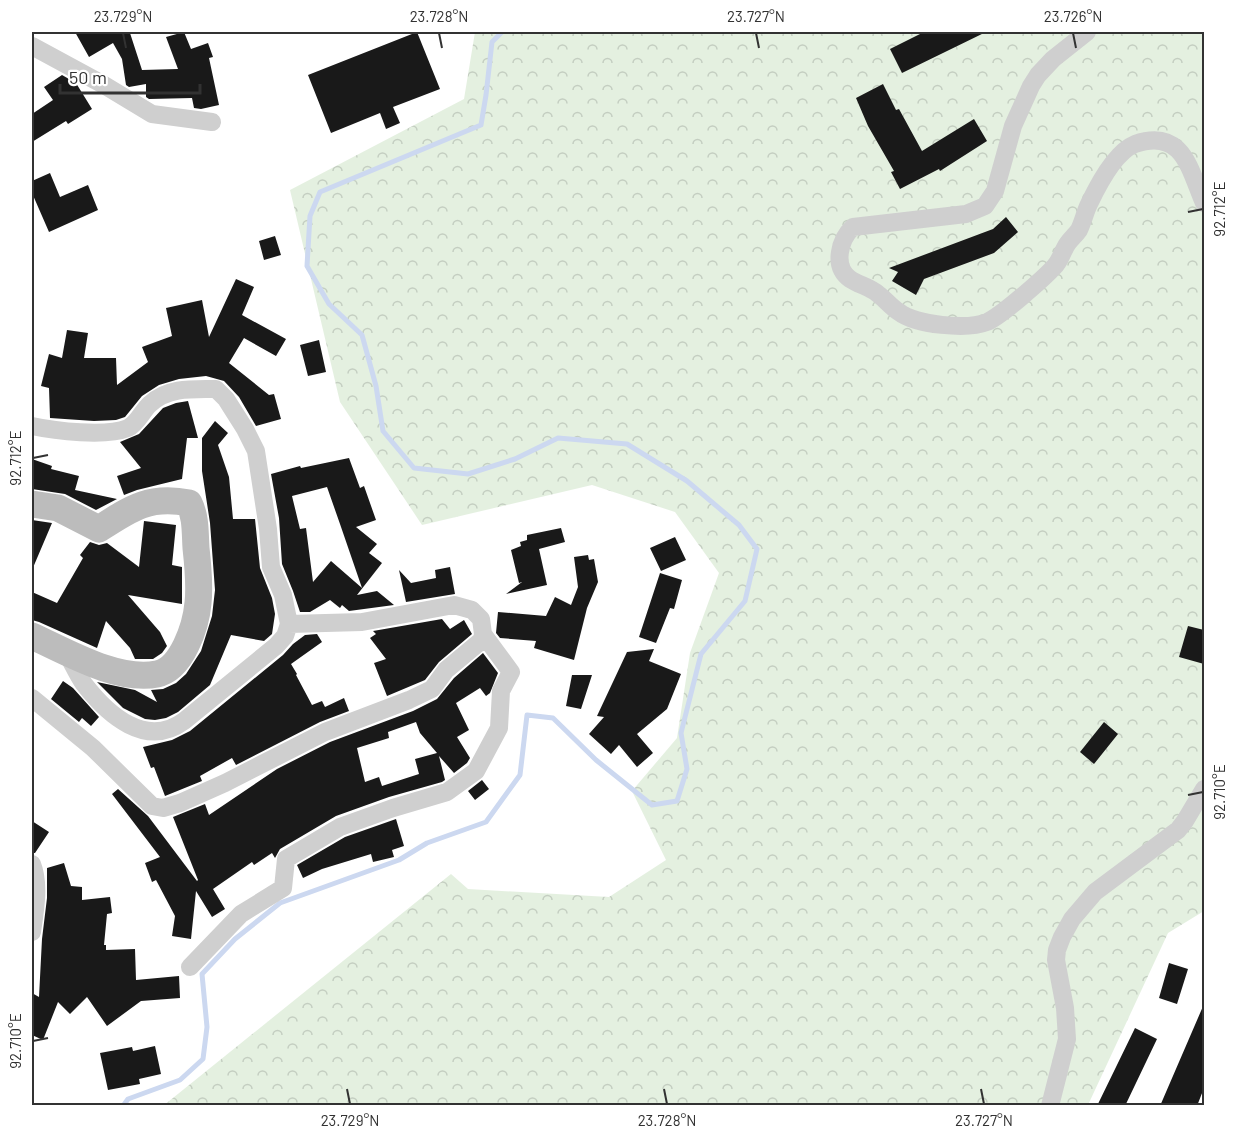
<svg xmlns="http://www.w3.org/2000/svg" width="1236" height="1137" viewBox="0 0 1236 1137" font-family="Barlow,sans-serif">
	<style>
		.forest { fill: url(#forest-crowns) }
		.lines { fill: none; stroke-linecap: round; stroke-linejoin: round }
		.stream { stroke: #ccd8f0; stroke-width: 5 }
		.building { fill: #191919; fill-rule: evenodd }
		.street { stroke: #cfcfcf; stroke-width: 18 }
		.secondary { stroke: #bcbcbc; stroke-width: 27 }
		.ticks { fill: none; stroke: #323232; stroke-width: 2 }
		.neatline { fill: none; stroke: #323232; stroke-width: 2 }
		.ticks-label { font-size: 15px; text-anchor: middle; fill: #323232 }
	</style>
	<defs>
		<pattern id="forest-crowns" width="20" height="18" patternUnits="userSpaceOnUse" patternTransform="scale(1.5)"><rect width="20" height="18" fill="#e4f0e0"/><path d="M2 6a3 3 0 1 1 6 0M12 15a3 3 0 1 1 6 0" fill="none" stroke="#c4cec1"/></pattern>
	</defs>
	<rect width="100%" height="100%" fill="#fff"/>
	<path class="forest" d="M475,32H1204V911L1168,933L1088,1105L163,1106L451,874L468,889L609,897L666,860L632,791L677,738L690,653L719,573L675,512L592,485L422,525L340,402L290,190L464,99Z"/>
	<g class="lines">
		<path class="stream" d="M123,1106L128,1099L180,1080L203,1059L207,1027L202,974L235,939L280,903L399,860L427,843L486,822L520,775L527,715L553,718L596,760L652,805L677,801L687,769L681,733L701,654L745,601L757,549L739,525L687,481L627,444L558,438L515,459L468,474L414,468L383,431L376,386L362,335L329,304L307,266L310,216L320,192L481,125L486,95L492,42L502,32"/>
	</g>
	<path class="building" d="M75,32H133L130,33L142,70L178,69L166,37L184,32L191,49L208,43L213,57L209,58L219,105L201,109L194,108L192,98L149,99L146,97V84L129,87L126,85L122,59L113,43L89,57Z
		M417,32L440,89L393,107L400,123L386,129L380,113L331,133L308,75Z
		M924,32H986L902,73L890,49Z
		M62,75L76,83L92,109L68,124L66,121L32,142V114L53,100L44,87Z
		M883,84L896,110L899,109L922,151L974,119L987,141L940,171L939,169L900,189L891,172L894,171L868,126L856,98Z
		M50,173L60,197L88,185L98,210L49,232L32,193V181Z
		M1006,217L1018,232L994,253L924,279L916,295L892,281L898,272L889,268L993,229Z
		M275,236L281,255L264,260L259,241Z
		M236,279L254,287L242,315L286,339L276,356L244,338L229,363L269,395L274,394L281,419L256,426L239,397L224,381L206,376L179,379L159,385L142,396L125,417L116,420L94,421L50,418L49,388L41,386L49,354L62,358L67,330L88,333L84,358H116L117,385L148,362L142,347L172,336L166,308L202,300L209,337Z
		M319,340L326,372L308,376L300,345Z
		M188,401L198,438H187L182,479L137,490L124,495L117,476L141,468L120,442L139,434L163,408L176,403Z
		M215,421L228,433L218,445L229,477L233,519H255L260,568L272,598L275,614L272,634L264,641L231,635L210,685L178,712L166,718L155,720L145,719L123,708L97,682L135,690L157,702L151,690L163,689L176,683L186,674L201,651L212,616L215,590L210,523L202,471V438Z
		M349,458L360,488L364,486L376,520L356,527L377,544L369,553L382,563L357,595L377,591L394,605L349,611L342,605L340,608L330,600L310,612H300L293,591L282,564L279,518L271,474L300,466L301,468ZM327,487L340,524L362,588L331,561L313,582L306,528L300,529L292,496Z
		M32,459L52,466L51,469L79,476L75,490L117,499L96,510L65,494L32,489Z
		M32,520L52,523L32,570Z
		M144,521L176,525L172,565L182,567V604L128,595L160,632L167,646L162,653L153,659H135L130,648L106,621L97,648L39,622L32,620V592L57,603L83,558L80,555L90,542L99,545L107,543L139,567Z
		M561,528L565,542L539,549L547,585L506,594L522,582L519,583L511,550L521,546L520,542L527,540V535Z
		M675,537L686,560L661,571L650,548Z
		M588,555L589,560L594,559L598,582L587,608L574,660L534,648L536,641L500,638L496,633L498,612L546,616L555,597L571,605L578,587L574,557Z
		M450,567L455,594L406,602L399,570L411,583L436,578L435,570Z
		M660,573L682,580L674,609L670,608L656,643L639,637Z
		M442,619L450,629L464,620L472,634L439,662L425,680L387,696L374,663L386,659L370,638L376,634L373,631Z
		M1188,626L1204,630V664L1179,657Z
		M317,634L322,642L291,664L297,674L296,675L312,705L322,701L325,707L344,698L349,711L320,722L236,765L232,758L200,776L202,781L165,796L154,767L151,768L143,747L172,740L190,731L283,655L293,644L305,635Z
		M654,649L649,661L681,674L667,709L637,734L653,753L637,767L619,745L611,754L589,734L604,717L597,716L627,652Z
		M483,653L498,673L490,693L486,696L480,688L456,703L469,730L457,737L470,758L467,763L454,773L439,756L445,780L442,782L389,797L336,816L280,849L275,858L272,853L254,865L252,862L213,889L225,909L212,917L196,891L191,939L172,936L175,916L156,880L152,882L145,863L160,857L112,794L118,789L148,816L197,881L198,880L173,817L205,804L209,815L277,769L330,742L413,711L437,699L454,678ZM416,722L420,733L437,753L415,759L419,774L382,786L379,777L365,782L357,748L389,738L388,732Z
		M572,675H592L581,709L566,706Z
		M63,681L73,688L99,717L91,726L82,718L79,722L51,699Z
		M1104,722L1118,734L1094,764L1080,752Z
		M482,780L489,789L475,800L468,791Z
		M396,819L404,846L392,850L394,857L373,862L371,854L322,869L303,878L297,865L345,837Z
		M32,821L49,832L35,853H32Z
		M64,863L71,886L82,887V900L110,897L112,913L107,914L104,945H106V950L135,949L136,980L179,976L180,998L141,1001L107,1026L87,997L70,1014L58,1002L43,1040L32,1035V993L39,997L42,939L47,898V868Z
		M1169,963L1188,969L1177,1004L1159,998Z
		M1204,1004V1088L1197,1106H1160Z
		M1135,1028L1157,1039L1125,1106H1097Z
		M155,1046L161,1074L139,1079L140,1084L108,1090L100,1053L132,1047L133,1051Z"/>
	<g class="lines">
		<path class="street" d="M1087,32L1053,59L1038,75L1031,86L1013,126L995,191L985,206L966,214L853,227C840,239 832,266 850,279C859,285 870,287 878,294C885,299 891,307 899,312C916,325 967,330 987,322C1001,316 1043,279 1054,267C1060,261 1061,255 1065,248C1068,241 1075,236 1079,230C1083,222 1085,212 1089,204C1098,185 1115,152 1135,144C1184,127 1190,172 1204,203
			M32,46L104,85L152,114L212,122
			M32,426C55,431 106,437 128,428C138,423 142,411 150,404C168,387 193,389 216,389L226,399L245,429L256,451L268,529L271,567L283,595L289,624
			M32,698L93,748L152,806L163,808L180,803L225,783L325,732L409,700L432,689L446,670L482,640L483,634L481,619L472,610L454,605L362,622L289,624L285,636L276,646L184,721C146,749 108,715 84,684C77,674 72,662 66,652
			M32,864C40,884 35,911 32,932
			M190,967L241,914L283,888L286,859L340,827L393,808L447,792L476,771L499,728L501,691L511,672L483,634
			M1050,1106L1067,1039L1065,1008L1056,960L1057,950L1062,937L1072,919L1095,892L1178,830L1185,821L1204,789"/>
		<path class="secondary" d="M32,504L58,508L99,529C131,508 150,495 189,503C196,517 195,532 196,548C198,566 200,585 198,603C196,626 182,669 157,674C118,682 67,652 32,636"/>
	</g>
	<path class="ticks" d="M123,33L126,48M439,33L442,48M756,33L759,48M1073,33L1076,48M1188,212L1203,209M33,458L48,455M1188,795L1203,792M33,1041L48,1038M347,1089L350,1104M664,1089L667,1104M981,1089L984,1104"/>
	<rect width="1236" height="1137" fill="none" stroke="#ffffff" stroke-width="66"/>
	<path d="M60 84v9h140v-9" fill="none" stroke="#323232" stroke-width="3"/>
	<text x="69" y="84" font-size="18" fill="#323232" stroke="#ffffff" stroke-width="4.5" paint-order="stroke">50 m</text>
	<rect x="33" y="33" width="1170" height="1071" class="neatline"/>
	<g class="ticks-label">
		<text x="123" y="22">23.729°N</text>
		<text x="439" y="22">23.728°N</text>
		<text x="756" y="22">23.727°N</text>
		<text x="1073" y="22">23.726°N</text>
		<text transform="translate(1220 209) rotate(-90)" y="5">92.712°E</text>
		<text transform="translate(16 458) rotate(-90)" y="5">92.712°E</text>
		<text transform="translate(1220 792) rotate(-90)" y="5">92.710°E</text>
		<text transform="translate(16 1041) rotate(-90)" y="5">92.710°E</text>
		<text x="350" y="1126">23.729°N</text>
		<text x="667" y="1126">23.728°N</text>
		<text x="984" y="1126">23.727°N</text>
	</g>
</svg>
